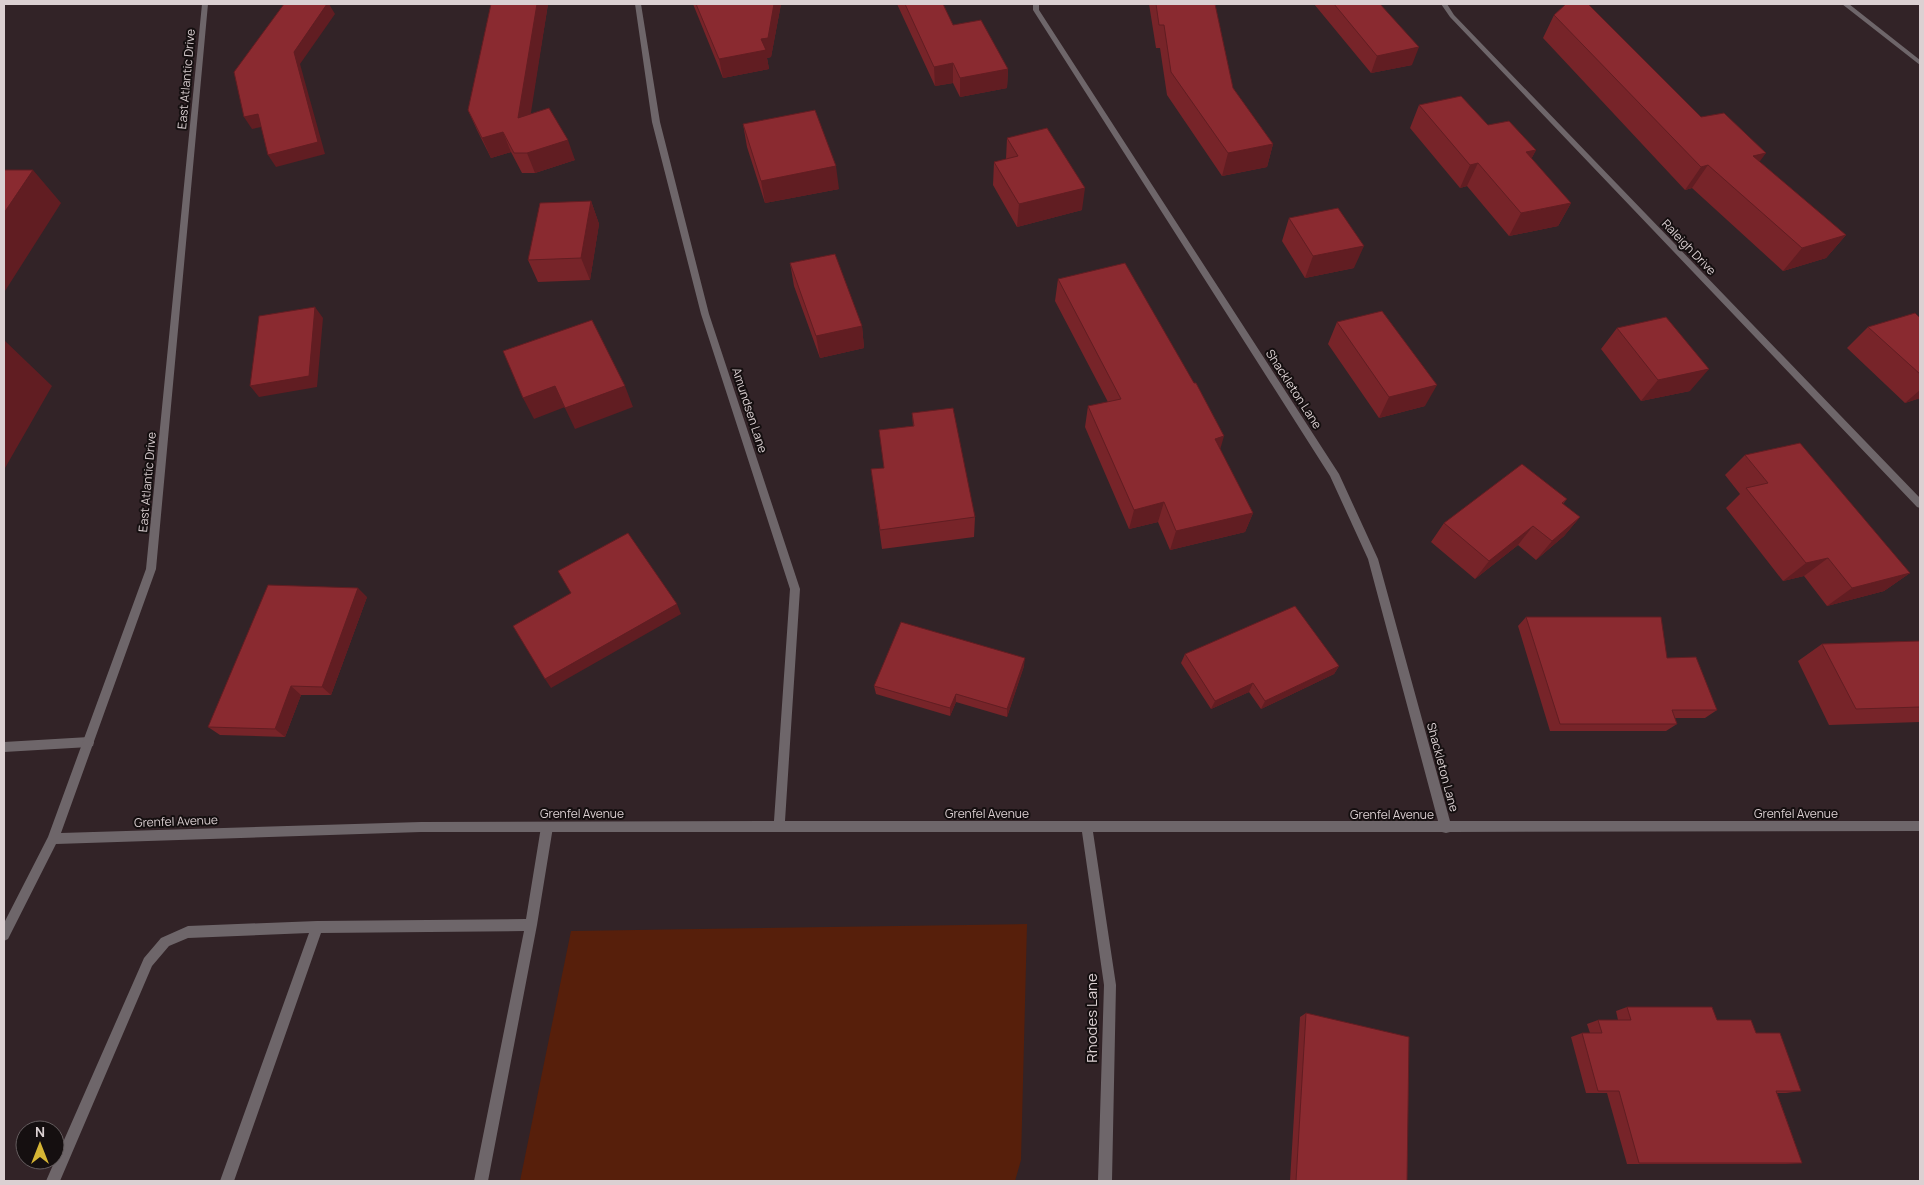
<svg xmlns="http://www.w3.org/2000/svg" width="1924" height="1185" viewBox="0 0 1924 1185" font-family="Manrope,sans-serif">
	<style>
		.green { fill: #571f0b }
		.lines { fill: none; stroke-linecap: round; stroke-linejoin: round }
		.lane { fill: #6e666a; fill-rule: evenodd }
		.street { fill: #6e666a; fill-rule: evenodd }
		.wall { fill: #772429 }
		.shaded-wall { fill: #611d22 }
		.building { fill: #8a2a30; stroke: #611d22 }
		.labels { text-anchor: middle; dominant-baseline: central; stroke-width: 4; stroke-linejoin: round; paint-order: stroke }
		.street-label { font-size: 12px; fill: #dbd0d2; stroke: #150f10 }
		.near-street-label { font-size: 15px; fill: #dbd0d2; stroke: #150f10 }
	</style>
	<rect width="100%" height="100%" fill="#322327"/>
	<path class="green" d="M1027,924L1021,1160L1015,1181H520L571,931Z"/>
	<g class="lines">
		<path class="lane" d="M89,737L93,738L94,742L93,746L89,747L4,752V742Z
			M547,822L551,823L553,827L537,925L488,1181H474L524,931L321,933L234,1181H220L309,933L188,938L169,946L152,966L60,1181H46L144,958L161,938L188,926L317,921L526,919L541,827L543,823Z"/>
		<path class="street" d="M202,4H208L156,569L61,833L421,822L774,821L790,589L701,314L652,122L635,4H641L660,122L709,314L800,589L785,821H1438L1368,559L1330,476L1033,10V4H1039V10L1339,474L1378,559L1450,821H1920V831L1450,832L1446,833L1442,832H1093L1116,985L1112,1181H1098L1104,985L1082,832H421L56,844L8,939L4,941V923L48,837L146,569Z
			M1441,4H1447L1454,15L1920,498V508L1917,507L1450,17Z
			M1842,4H1849L1920,60V65Z"/>
	</g>
	<path class="wall" d="M491,4H548L530,114L575,160L535,173H522L511,152L491,158L477,130L468,110Z
		M693,4H781L771,57L767,58L769,69L723,78Z
		M888,4H943L953,25L1008,69L1007,88L960,97L953,83L935,86L897,4Z
		M1149,4H1215L1233,88L1273,144L1267,167L1222,176L1167,95L1160,48H1156Z
		M1314,4H1380L1412,65L1371,73Z
		M1554,15L1701,117L1760,162L1846,235L1826,258L1783,271L1692,188L1685,190L1543,38Z
		M1419,105L1488,125L1536,150L1531,159L1571,203L1558,226L1509,236L1467,186L1460,188L1410,128Z
		M743,124L839,189L765,203L747,147Z
		M1007,138L1082,210L1017,227L993,185L994,162L1006,159Z
		M591,201L599,224L590,280L538,282L528,260Z
		M1289,218L1354,268L1305,278L1282,241Z
		M790,263L862,326L864,348L820,358L794,286Z
		M1058,279L1220,449L1253,513L1245,532L1170,550L1158,522L1129,529L1085,427L1088,406L1108,402L1055,301Z
		M1920,318V398L1905,403L1847,348L1868,327Z
		M1337,322L1425,406L1379,418L1328,344Z
		M1617,328L1690,391L1641,401L1601,349Z
		M912,413L975,517L974,537L882,549L871,469L884,468L879,430L913,426Z
		M1745,455L1910,573L1884,591L1827,606L1804,576L1783,581L1726,508L1740,494L1725,475Z
		M1567,499L1563,504L1580,517L1564,536L1536,560L1518,545L1475,579L1431,542L1444,523Z
		M367,597L331,695H301L285,737L220,735L208,727Z
		M1526,617L1667,658L1717,710L1705,718H1675L1677,724L1666,731H1550L1518,626Z
		M1920,641V722L1829,725L1798,661L1822,644Z
		M1185,654L1339,666L1334,674L1261,709L1249,692L1211,709L1181,663Z
		M1024,666L1007,717L956,702L950,716L876,694L874,686Z
		M1627,1007L1717,1020L1756,1033L1801,1091L1786,1093H1777L1802,1163L1786,1164H1627L1607,1093H1586L1571,1037L1582,1033H1590L1587,1024L1598,1020H1618L1616,1011Z
		M1306,1013L1407,1181H1290L1300,1017Z"/>
	<path class="shaded-wall" d="M327,4H329L335,14L300,64L325,154L276,167L268,155L294,52Z
		M537,4H548L527,138L518,118Z
		M774,4H781L771,57L767,58L769,69L723,78L719,59Z
		M1419,47L1412,65L1371,73L1377,56Z
		M953,63V83L935,86L934,67Z
		M1008,69L1007,88L960,97V78Z
		M258,114L266,126L252,129L244,117Z
		M503,132L511,152L491,158L482,138Z
		M568,140L575,160L535,173L527,153Z
		M1273,144L1267,167L1222,176L1228,153Z
		M1536,150L1524,173L1526,152Z
		M1766,153L1749,176L1753,156Z
		M1478,163L1467,186L1460,188L1470,165Z
		M1708,165L1692,188L1685,190L1701,167Z
		M836,166L839,189L765,203L761,181Z
		M33,170L61,203L5,291L4,290V213Z
		M1085,188L1082,210L1017,227L1019,204Z
		M591,201L599,224L590,280L581,258Z
		M1571,203L1558,226L1509,236L1521,213Z
		M1846,235L1826,258L1783,271L1802,248Z
		M1364,246L1354,268L1305,278L1313,256Z
		M315,307L323,318L317,387L259,397L250,386Z
		M862,326L864,348L820,358L816,336Z
		M4,340L52,386L5,468L4,467Z
		M1709,369L1690,391L1641,401L1658,380Z
		M1437,385L1425,406L1379,418L1389,397Z
		M555,386L565,407L534,419L523,398Z
		M625,386L633,407L575,429L565,408Z
		M1920,390V398L1905,403Z
		M1224,436L1218,457L1215,439Z
		M1164,502L1158,522L1129,529L1134,510Z
		M1253,513L1245,532L1170,550L1176,531Z
		M1580,517L1564,536L1536,560L1552,541Z
		M1533,526L1518,545L1475,579L1489,561Z
		M1828,558L1804,576L1783,581L1806,563Z
		M1910,573L1884,591L1827,606L1852,588Z
		M358,588L367,597L331,695L322,687Z
		M677,604L681,614L551,688L545,679Z
		M1025,658L1024,666L1007,717V709Z
		M1339,666L1334,674L1261,709L1265,701Z
		M1253,683L1249,692L1211,709L1215,701Z
		M291,686L301,695L285,737L275,729Z
		M956,694V702L950,716V708Z"/>
	<path class="building" d="M284,4H327L294,52L318,142L268,155L258,114L244,117L234,72Z
		M491,4H537L518,118L549,108L568,140L527,153H514L503,132L482,138L468,110Z
		M696,4H774L768,38L761,39L766,50L719,59Z
		M905,4H943L953,25L981,20L1008,69L960,78L953,63L934,67Z
		M1156,4H1215L1233,88L1273,144L1228,153L1171,72L1164,25H1159Z
		M1334,4H1380L1419,47L1377,56Z
		M1566,4H1588L1701,117L1724,113L1766,153L1753,156L1846,235L1802,248L1708,165L1701,167L1554,15Z
		M1461,96L1488,125L1509,121L1536,150L1526,152L1571,203L1521,213L1478,163L1470,165L1419,105Z
		M815,110L836,166L761,181L743,124Z
		M1047,128L1085,188L1019,204L994,162L1018,156L1007,138Z
		M4,170H33L4,213Z
		M591,201L581,258L528,260L540,203Z
		M1338,208L1364,246L1313,256L1289,218Z
		M835,254L862,326L816,336L790,263Z
		M1125,263L1194,383H1196L1224,436L1215,439L1253,513L1176,531L1164,502L1134,510L1088,406L1121,399L1058,279Z
		M315,307L309,376L250,386L259,316Z
		M1382,311L1437,385L1389,397L1337,322Z
		M1915,313L1920,318V374L1868,327Z
		M1666,317L1709,369L1658,380L1617,328Z
		M592,320L625,386L565,408L555,386L523,398L503,351Z
		M953,408L975,517L880,530L871,469L884,468L879,430L914,426L912,413Z
		M1800,443L1910,573L1852,588L1828,558L1806,563L1746,488L1768,483L1745,455Z
		M1522,464L1567,499L1562,503L1580,517L1552,541L1533,526L1489,561L1444,523Z
		M628,533L677,604L545,679L513,626L571,593L558,571Z
		M268,585L358,588L322,687L291,686L275,729L208,727Z
		M1295,606L1339,666L1265,701L1253,683L1215,701L1185,654Z
		M1526,617H1661L1667,658L1696,657L1717,710H1672L1677,724H1560Z
		M901,622L1025,658L1007,709L956,694L950,708L874,686Z
		M1920,641V707L1856,709L1822,644Z
		M1627,1007H1712L1717,1020H1751L1756,1033H1780L1801,1091H1776L1802,1163H1639L1619,1091H1598L1582,1033H1602L1598,1020H1631Z
		M1306,1013L1409,1037L1407,1181H1296Z"/>
	<g class="labels">
		<g class="street-label">
			<text transform="translate(186 79) rotate(-85)">East Atlantic Drive</text>
			<text transform="translate(1689 247) rotate(46)">Raleigh Drive</text>
			<text transform="translate(1294 389) rotate(57)">Shackleton Lane</text>
			<text transform="translate(750 410) rotate(72)">Amundsen Lane</text>
			<text transform="translate(147 482) rotate(-85)">East Atlantic Drive</text>
			<text transform="translate(1443 767) rotate(75)">Shackleton Lane</text>
			<text x="582" y="813">Grenfel Avenue</text>
			<text x="987" y="813">Grenfel Avenue</text>
			<text x="1796" y="813">Grenfel Avenue</text>
			<text x="1392" y="814">Grenfel Avenue</text>
			<text transform="translate(176 821) rotate(-2)">Grenfel Avenue</text>
		</g>
		<g class="near-street-label">
			<text transform="translate(1091 1018) rotate(-90)">Rhodes Lane</text>
		</g>
	</g>
	<rect width="1924" height="1185" fill="none" stroke="#dbd0d2" stroke-width="10"/>
	<g transform="translate(40 1145)"><circle r="24" fill="#150f10" stroke="#645c5e"/>
	<path d="M0-4L9 19L0 12L-9 19Z" fill="#d6b534"/>
	<text y="-8" font-size="14" font-weight="bold" text-anchor="middle" fill="#dbd0d2">N</text>
	</g>
</svg>
